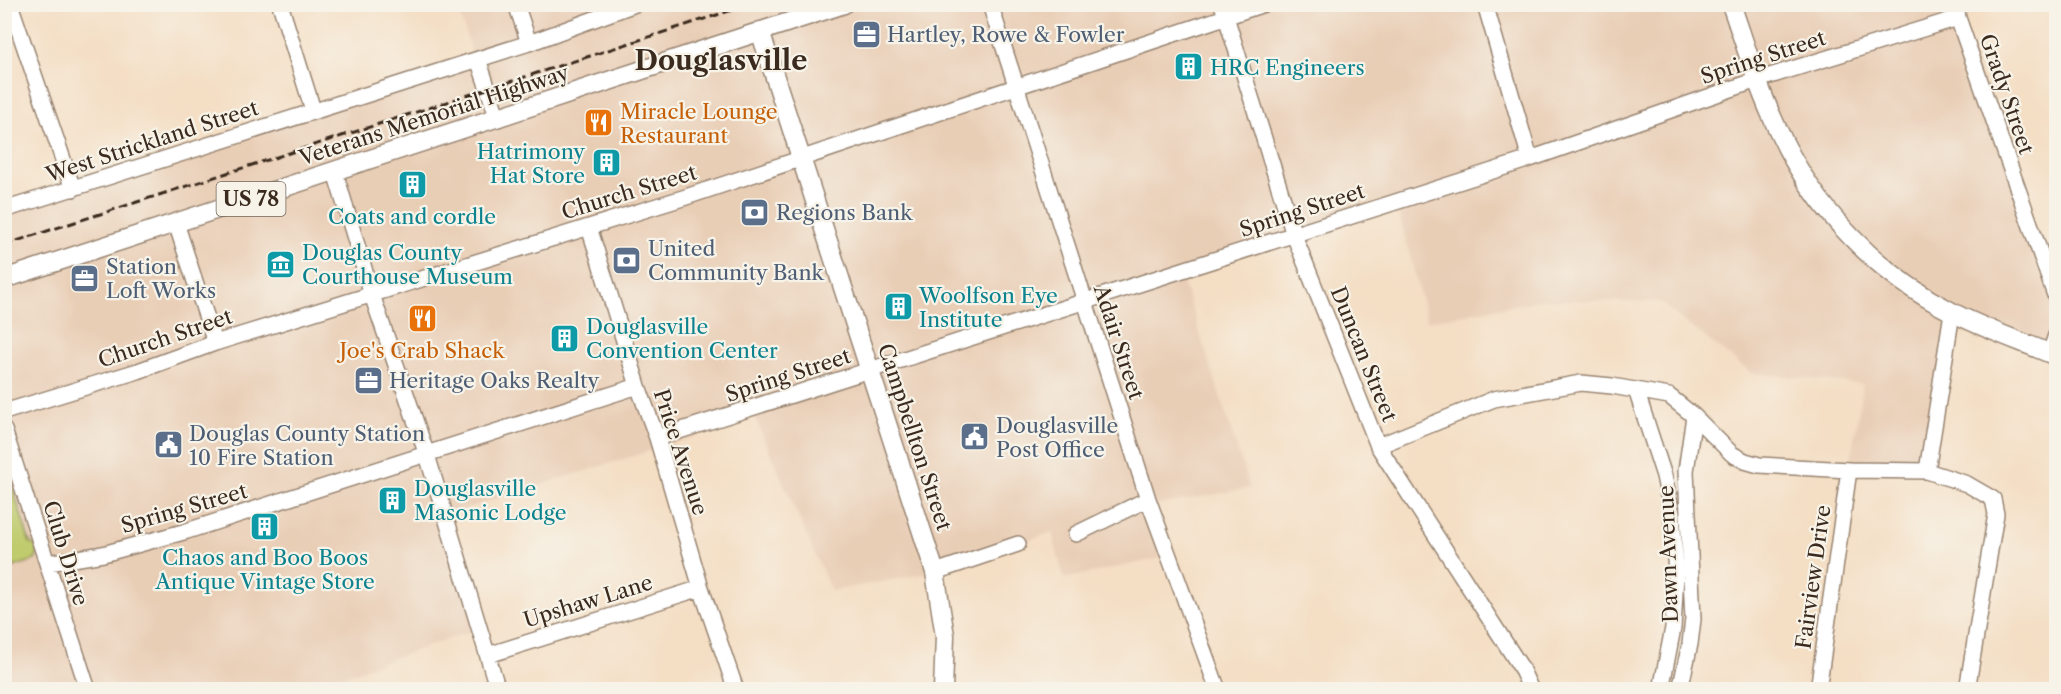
<svg xmlns="http://www.w3.org/2000/svg" width="2061" height="694" viewBox="0 0 2061 694" font-family="'Libre Caslon Text',serif">
	<style>
		.built { fill: #e9ceb6 }
		.green { fill: #bfcb6d; stroke: #7d7a46; stroke-width: 1.5 }
		.lines { fill: none; stroke-linecap: round; stroke-linejoin: round }
		.minor-casing { stroke: #988471; stroke-width: 18 }
		.major-casing { stroke: #988471; stroke-width: 21 }
		.minor { stroke: #fff; stroke-width: 15 }
		.major { stroke: #fff; stroke-width: 18 }
		.rail { stroke: #3b2a1e; stroke-width: 3; stroke-dasharray: 9 4.5; stroke-linecap: butt }
		.labels { text-anchor: middle; dominant-baseline: central; stroke-width: 4.5; stroke-linejoin: round; paint-order: stroke }
		.shield { fill: #f7f3e8; stroke: #73665b; stroke-width: 1.5 }
		.shield-label { font-size: 20px; font-weight: bold; fill: #3b2a1e }
		.service-label { font-size: 21px; fill: #4e5e75; stroke: #f7f3e8; text-anchor: start }
		.street-label { font-size: 21px; fill: #3b2a1e; stroke: #f7f3e8 }
		.culture-label { font-size: 21px; fill: #0d838f; stroke: #f7f3e8; text-anchor: start }
		.food-label { font-size: 21px; fill: #c56008; stroke: #f7f3e8; text-anchor: start }
		.district-label { font-size: 27px; font-weight: bold; fill: #3b2a1e; stroke: #f7f3e8 }
	</style>
	<rect width="100%" height="100%" fill="#f7f3e8"/>
	<filter id="ink" filterUnits="userSpaceOnUse"><feTurbulence type="fractalNoise" baseFrequency=".0167" numOctaves="2"/><feDisplacementMap in="SourceGraphic" scale="12" xChannelSelector="R" yChannelSelector="G"/><feConvolveMatrix kernelMatrix="1 2 1 2 8 2 1 2 1" color-interpolation-filters="sRGB"/></filter>
	<filter id="wash" filterUnits="userSpaceOnUse"><feTurbulence type="fractalNoise" baseFrequency=".008" numOctaves="4" result="noise"/><feDisplacementMap in="SourceGraphic" scale="24" xChannelSelector="R" yChannelSelector="G"/><feGaussianBlur stdDeviation="1.35" result="paint"/><feColorMatrix in="noise" values="0 0 0 0 0 0 0 0 0 0 0 0 0 0 0 0 0 1.4 0 .05"/><feComposite in="paint" operator="in"/></filter>
	<g filter="url(#wash)">
		<rect width="100%" height="100%" fill="#f4dec4"/>
		<path class="built" d="M457,5H1956L2056,298V335L2050,353L1952,313L1927,471L1849,470L1863,384L1751,373L1659,302L1541,300L1427,321L1396,202L1180,272L1250,488L1151,506L1169,556L1064,579L1052,532L935,572L831,591L755,418L451,513L480,628L306,689L5,690V210L474,60Z"/>
		<path class="green" d="M4,460L30,543L36,546L38,554L35,560L5,570Z"/>
	</g>
	<g filter="url(#ink)">
		<g class="lines">
			<defs>
				<path id="minor" d="M10,4L73,189
					M280,4L313,110
					M516,4L529,43
					M990,4L1148,499L1218,690
					M1222,4L1294,235L1378,446L1520,666L1531,690
					M1485,4L1530,159
					M1956,4L1958,18L2056,298
					M478,59L498,119
					M335,172L372,295L427,455L498,690
					M4,210L529,43L635,4
					M176,223L215,343
					M589,227L638,386L657,438L701,588L736,690
					M2050,353L2056,335
					M1636,390L1664,476L1672,515L1676,573L1673,628L1661,690
					M4,412L138,371L215,343L686,197L1264,4
					M4,430L88,690
					M657,438L1530,159L1757,80L1958,18
					M1378,446L1494,399L1581,383L1612,386L1669,396L1694,416L1732,454L1745,461L1759,465L1849,470L1927,471L1967,484L1993,499L1996,514L1967,690
					M1927,471L1952,313
					M1076,534L1148,499
					M48,563L103,554L187,531L638,386
					M935,572L1018,544
					M488,655L701,588
					M1680,690L1690,644L1693,619L1686,471L1694,416
					M1818,690L1849,470"/>
				<path id="major" d="M1731,4C1746,47 1759,91 1779,132C1815,209 1876,273 1952,312C1984,329 2023,342 2056,356
					M760,31L935,572L945,636L943,690
					M4,279L844,4"/>
			</defs>
			<use href="#minor" class="minor-casing"/>
			<use href="#major" class="major-casing"/>
			<use href="#minor" class="minor"/>
			<use href="#major" class="major"/>
			<path class="rail" d="M4,245L751,4"/>
		</g>
	</g>
	<defs>
		<symbol id="office-square" viewBox="-11 -11 22 22"><rect x="-9" y="-9" width="18" height="18" rx="4" fill="#5c6f8a" stroke="#f7f3e8"/><path d="M-6-3h4V-5.5h4V-3h4V5H-6ZM-1-4.5V-3h2v-1.5ZM-6 0V1H6V0Z" fill="#fff"/></symbol>
		<symbol id="building-square" viewBox="-11 -11 22 22"><rect x="-9" y="-9" width="18" height="18" rx="4" fill="#0f9aa8" stroke="#f7f3e8"/><path d="M-4-6H4V6H1V3H-1V6H-4ZM-2.5-4.3h1.7v1.8h-1.7ZM.8-4.3h1.7v1.8H.8ZM-2.5-1h1.7V.8h-1.7ZM.8-1h1.7V.8H.8Z" fill="#fff"/></symbol>
		<symbol id="restaurant-square" viewBox="-11 -11 22 22"><rect x="-9" y="-9" width="18" height="18" rx="4" fill="#e8710a" stroke="#f7f3e8"/><path d="M-5-6h1v4h1v-4h1v4h1v-4h1v5L-1.5 .5V6h-2V.5L-5-1ZM5-6V6H3V1.5H1.5Q1.5-4 5-6Z" fill="#fff"/></symbol>
		<symbol id="bank-square" viewBox="-11 -11 22 22"><rect x="-9" y="-9" width="18" height="18" rx="4" fill="#5c6f8a" stroke="#f7f3e8"/><path d="M-6-4H6V4H-6ZM0-2.3a2.3 2.3 0 1 0 0 4.6a2.3 2.3 0 1 0 0-4.6Z" fill="#fff"/></symbol>
		<symbol id="museum-square" viewBox="-11 -11 22 22"><rect x="-9" y="-9" width="18" height="18" rx="4" fill="#0f9aa8" stroke="#f7f3e8"/><path d="M0-6L6-3V-2H-6V-3ZM-5-1h2V3h-2ZM-1-1h2V3h-2ZM3-1h2V3H3ZM-6 4H6V6H-6Z" fill="#fff"/></symbol>
		<symbol id="civic-square" viewBox="-11 -11 22 22"><rect x="-9" y="-9" width="18" height="18" rx="4" fill="#5c6f8a" stroke="#f7f3e8"/><path d="M-.6-6.5H3V-4.5H.6V-3L4-1V1h2V6H-6V1h2V-1L-.6-3ZM-1.2 2.5V6h2.4V2.5Z" fill="#fff"/></symbol>
	</defs>
	<g fill-rule="evenodd">
		<use href="#office-square" x="850" y="18" width="33" height="33"/>
		<use href="#building-square" x="1172" y="50" width="33" height="33"/>
		<use href="#restaurant-square" x="582" y="106" width="33" height="33"/>
		<use href="#building-square" x="590" y="146" width="33" height="33"/>
		<use href="#building-square" x="396" y="168" width="33" height="33"/>
		<use href="#bank-square" x="738" y="196" width="33" height="33"/>
		<use href="#bank-square" x="610" y="244" width="33" height="33"/>
		<use href="#museum-square" x="264" y="248" width="33" height="33"/>
		<use href="#office-square" x="68" y="262" width="33" height="33"/>
		<use href="#building-square" x="882" y="290" width="33" height="33"/>
		<use href="#restaurant-square" x="406" y="302" width="33" height="33"/>
		<use href="#building-square" x="548" y="322" width="33" height="33"/>
		<use href="#office-square" x="352" y="364" width="33" height="33"/>
		<use href="#civic-square" x="958" y="420" width="33" height="33"/>
		<use href="#civic-square" x="152" y="428" width="33" height="33"/>
		<use href="#building-square" x="376" y="484" width="33" height="33"/>
		<use href="#building-square" x="248" y="510" width="33" height="33"/>
	</g>
	<g class="labels">
		<rect class="shield" x="216.5" y="182" width="69" height="34" rx="4.5"/>
		<g class="shield-label">
			<text x="251" y="199">US 78</text>
		</g>
		<g class="service-label">
			<text x="887" y="34">Hartley, Rowe &amp; Fowler</text>
			<text x="776" y="212">Regions Bank</text>
			<text x="648" y="248">United<tspan x="648" dy="24">Community Bank</tspan></text>
			<text x="106" y="266">Station<tspan x="106" dy="24">Loft Works</tspan></text>
			<text x="389" y="380">Heritage Oaks Realty</text>
			<text x="996" y="425">Douglasville<tspan x="996" dy="24">Post Office</tspan></text>
			<text x="189" y="433">Douglas County Station<tspan x="189" dy="24">10 Fire Station</tspan></text>
		</g>
		<g class="street-label">
			<text transform="translate(1763 57) rotate(-18)">Spring Street</text>
			<text transform="translate(2007 94) rotate(71)">Grady Street</text>
			<text transform="translate(434 115) rotate(-18)">Veterans Memorial Highway</text>
			<text transform="translate(152 141) rotate(-18)">West Strickland Street</text>
			<text transform="translate(629 192) rotate(-17)">Church Street</text>
			<text transform="translate(1302 210) rotate(-18)">Spring Street</text>
			<text transform="translate(165 338) rotate(-19)">Church Street</text>
			<text transform="translate(1119 342) rotate(72)">Adair Street</text>
			<text transform="translate(1364 354) rotate(68)">Duncan Street</text>
			<text transform="translate(788 375) rotate(-18)">Spring Street</text>
			<text transform="translate(915 437) rotate(72)">Campbellton Street</text>
			<text transform="translate(681 452) rotate(72)">Price Avenue</text>
			<text transform="translate(184 508) rotate(-16)">Spring Street</text>
			<text transform="translate(66 553) rotate(73)">Club Drive</text>
			<text transform="translate(1668 554) rotate(-92)">Dawn Avenue</text>
			<text transform="translate(1813 577) rotate(-82)">Fairview Drive</text>
			<text transform="translate(588 601) rotate(-17)">Upshaw Lane</text>
		</g>
		<g class="culture-label">
			<text x="1210" y="67">HRC Engineers</text>
			<text x="585" y="151" text-anchor="end">Hatrimony<tspan x="585" dy="24">Hat Store</tspan></text>
			<text x="412" y="216" text-anchor="middle">Coats and cordle</text>
			<text x="302" y="252">Douglas County<tspan x="302" dy="24">Courthouse Museum</tspan></text>
			<text x="919" y="295">Woolfson Eye<tspan x="919" dy="24">Institute</tspan></text>
			<text x="586" y="326">Douglasville<tspan x="586" dy="24">Convention Center</tspan></text>
			<text x="414" y="488">Douglasville<tspan x="414" dy="24">Masonic Lodge</tspan></text>
			<text x="265" y="557" text-anchor="middle">Chaos and Boo Boos<tspan x="265" dy="24">Antique Vintage Store</tspan></text>
		</g>
		<g class="food-label">
			<text x="620" y="111">Miracle Lounge<tspan x="620" dy="24">Restaurant</tspan></text>
			<text x="422" y="350" text-anchor="middle">Joe's Crab Shack</text>
		</g>
		<g class="district-label">
			<text x="721" y="60">Douglasville</text>
		</g>
	</g>
	<rect width="2061" height="694" fill="none" stroke="#f7f3e8" stroke-width="24"/>
</svg>
